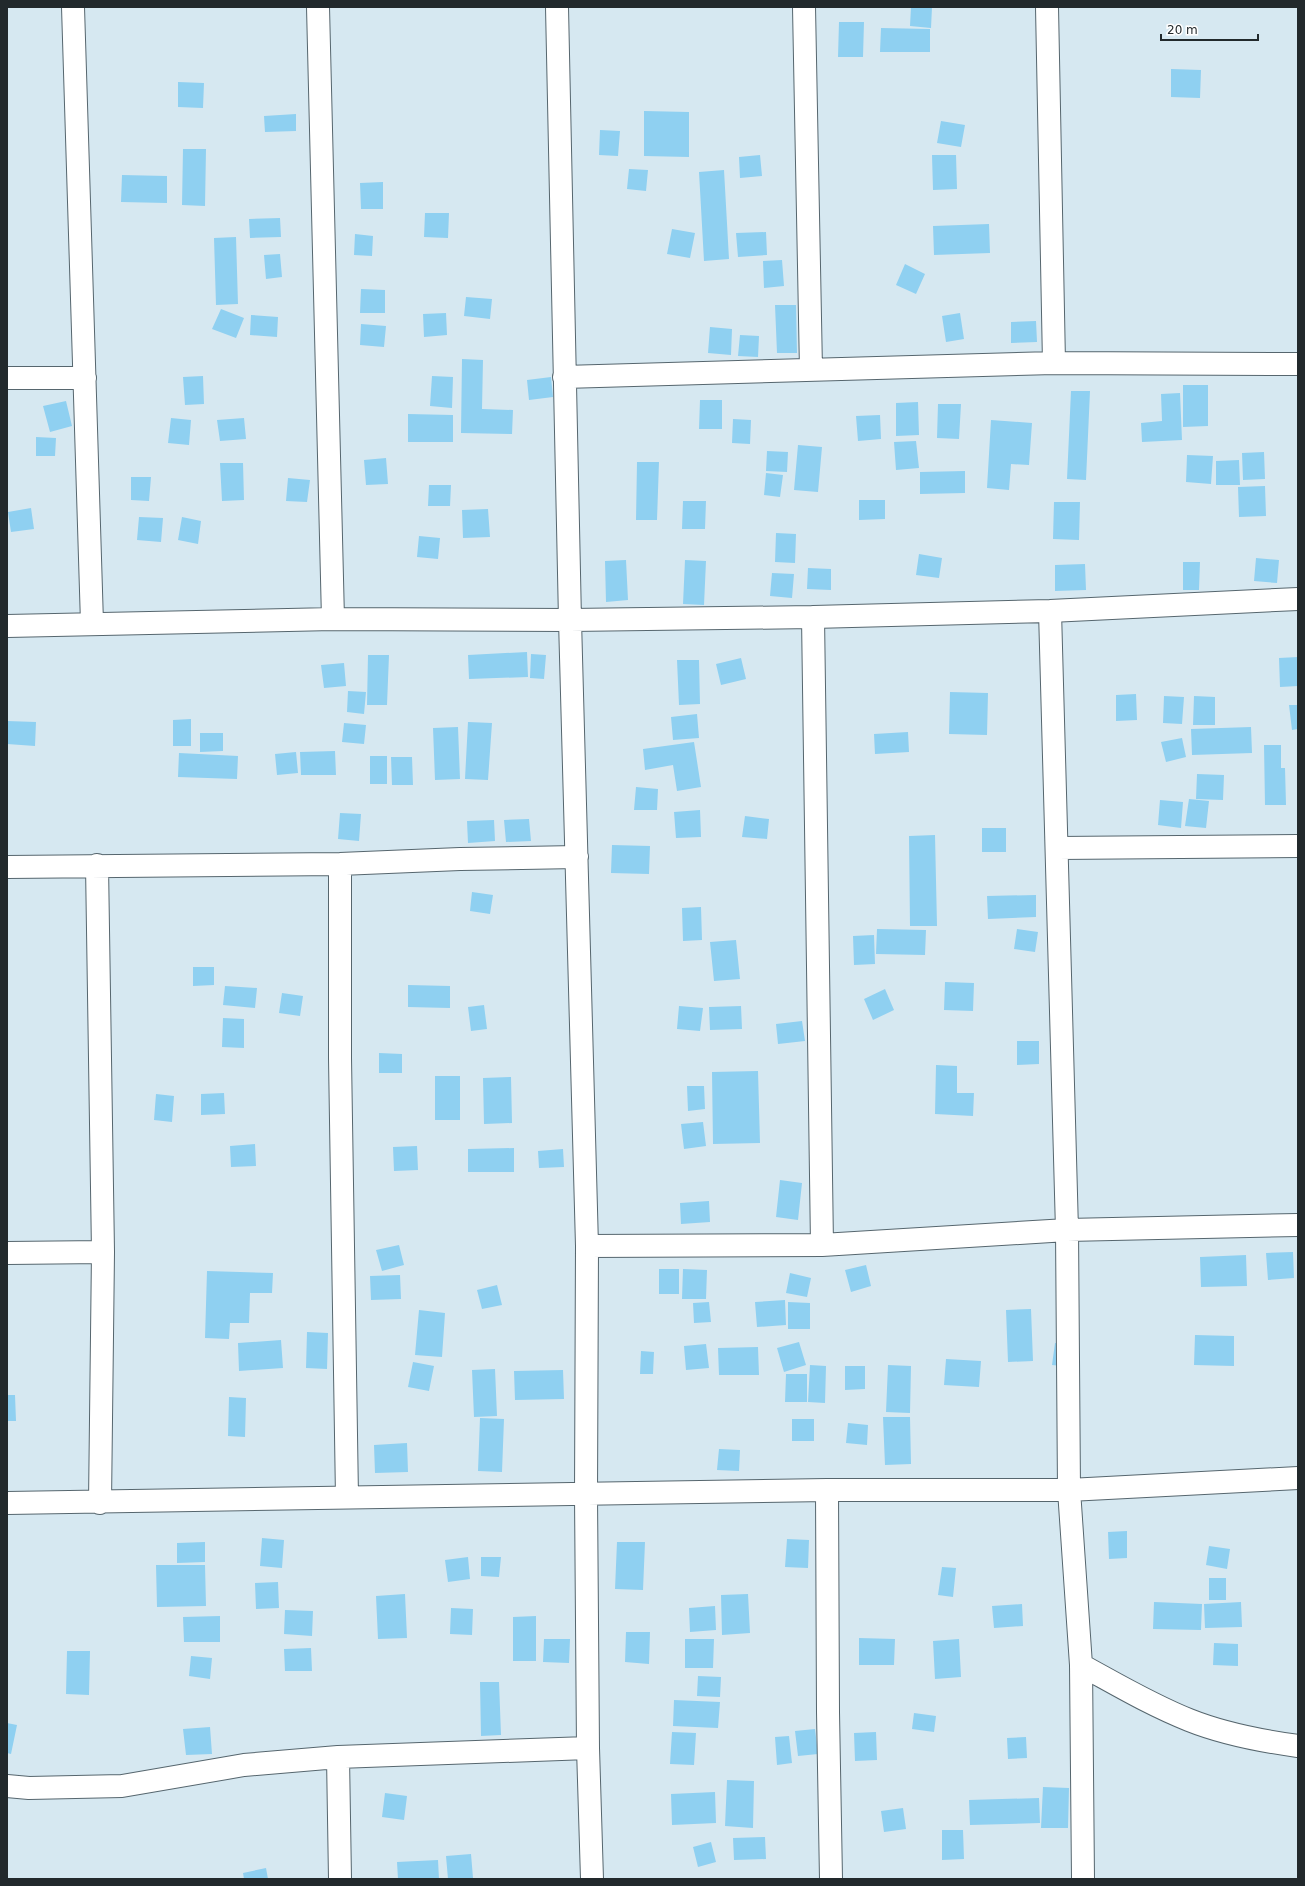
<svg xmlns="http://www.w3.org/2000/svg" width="1305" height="1886" viewBox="0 0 1305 1886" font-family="'DejaVu Sans',sans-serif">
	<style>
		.building { fill: #8fd0f1 }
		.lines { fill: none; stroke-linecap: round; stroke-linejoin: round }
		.street-casing { stroke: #56666e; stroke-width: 24 }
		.street { stroke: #fff; stroke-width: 22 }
	</style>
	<rect width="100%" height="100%" fill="#d6e8f1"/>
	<path class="building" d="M911,7H932L931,28L910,26Z
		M839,22H864L863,57H838Z
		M881,28L930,29V52H880Z
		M1171,69L1201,70L1200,98L1171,97Z
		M178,82L204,83L203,108L178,107Z
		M644,111L689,112V157L644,156Z
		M296,114V131L265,132L264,116Z
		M941,121L965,125L961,147L937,143Z
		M600,130L620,131L618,156L599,155Z
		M183,149H206L205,206L182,205Z
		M760,155L762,176L740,178L739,157Z
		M932,155H956L957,189L933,190Z
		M629,169L648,170L646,191L627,189Z
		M724,170L729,259L704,261L699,172Z
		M122,175L167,176V203L121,202Z
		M383,182V209H361L360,183Z
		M425,213H449L448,238L424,237Z
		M280,218L281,237L250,238L249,219Z
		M989,224L990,253L934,255L933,226Z
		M672,229L695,233L690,258L667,254Z
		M766,232L767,255L738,257L736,233Z
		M355,234L373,236L372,256L354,255Z
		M236,237L238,304L216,305L214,238Z
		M280,254L282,277L266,279L264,255Z
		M782,260L784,286L764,288L763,261Z
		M905,264L925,274L916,294L896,285Z
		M361,289L385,290V313H360Z
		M466,297L492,299L490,319L464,316Z
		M775,305H796L797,353H777Z
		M221,309L244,318L236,338L212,329Z
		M446,313L447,335L424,337L423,314Z
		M960,313L964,339L946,342L942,316Z
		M251,315L278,317L277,337L250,335Z
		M1036,321L1037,342L1011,343V322Z
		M361,324L386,326L384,347L360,345Z
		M710,327L732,329L731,355L708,353Z
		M740,335L759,336L758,357L738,356Z
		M462,359L483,360L482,409L513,410L512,434L461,433Z
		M203,376L204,404L185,405L183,377Z
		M432,376L453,377L452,408L430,406Z
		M551,377L553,397L529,400L527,380Z
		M1183,385H1208V426L1183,427Z
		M1071,391H1090L1086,480L1067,479Z
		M1180,393L1182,440L1142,442L1141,423L1162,421L1161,394Z
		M700,400H722V429H699Z
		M66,401L72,426L50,432L43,406Z
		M918,402L919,435L896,436V403Z
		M938,404H961L959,439L937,438Z
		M408,414L453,415V442H408Z
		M880,415L881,439L858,441L856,416Z
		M171,418L191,420L189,445L168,443Z
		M244,418L246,439L220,441L217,420Z
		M733,419L751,420L750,444L732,443Z
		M991,420L1032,423L1029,465L1011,464L1009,490L987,488Z
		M36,437L56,438L55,456H36Z
		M916,441L919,468L896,470L894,442Z
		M798,445L822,447L818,492L794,490Z
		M767,451L788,452L787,472L766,471Z
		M1264,452L1265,479L1243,480L1242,453Z
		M1187,455L1213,456L1211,484L1186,482Z
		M386,458L388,484L366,485L364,460Z
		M1239,460L1240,485H1216V461Z
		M637,462H659L657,520H636Z
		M220,463H243L244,500L222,501Z
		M965,471V493L920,494V472Z
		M766,473L783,475L780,497L764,495Z
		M131,477H151L149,501L131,500Z
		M288,478L310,480L307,502L286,501Z
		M429,485H451L450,506H428Z
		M1265,486L1266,516L1239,517L1238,487Z
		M859,500H885V519L859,520Z
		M683,501H706L705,529H682Z
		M1054,502H1080L1079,540L1053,539Z
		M31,508L34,529L11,532L8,512Z
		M488,509L490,537L463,538L462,510Z
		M139,517L163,518L161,542L137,540Z
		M182,517L201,521L198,544L178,540Z
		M776,533L796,534L795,563L775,562Z
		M419,536L440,538L438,559L417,557Z
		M919,554L942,558L939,578L916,575Z
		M1256,558L1279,560L1277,583L1254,581Z
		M626,560L628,600L606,602L605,561Z
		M685,560L706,561L704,605L683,604Z
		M1183,562H1200L1199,590H1183Z
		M1085,564L1086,590L1055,591V565Z
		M808,568L831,569V590L807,589Z
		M772,573L794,574L792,598L770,596Z
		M527,652L528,677L469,679L468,655Z
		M531,654L546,655L544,679L530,678Z
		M368,655H389L387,705H367Z
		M1298,657V686L1280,687L1279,658Z
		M741,658L746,679L721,685L716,664Z
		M677,660H699L700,704L679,705Z
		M344,663L346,686L324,688L321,665Z
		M348,691L366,692L364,714L347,712Z
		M950,692L988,693L987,735L949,734Z
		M1136,694L1137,720L1116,721V695Z
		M1164,696L1184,697L1182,724L1163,723Z
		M1194,696L1215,697V725H1193Z
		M1289,705H1298V729L1292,730Z
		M697,714L699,738L673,740L671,717Z
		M191,719V746H173V720Z
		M7,721L36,722L35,746L7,744Z
		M468,722L492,723L488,780L465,779Z
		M344,723L366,725L364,744L342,742Z
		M458,727L460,779L435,780L433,728Z
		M1251,727L1252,753L1192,755L1191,729Z
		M908,732L909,752L875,754L874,734Z
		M200,733H223V751L200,752Z
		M1182,738L1186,757L1166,762L1161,742Z
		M694,742L701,787L677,791L673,765L645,770L643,749Z
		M1264,745H1281V768H1285L1286,805H1265Z
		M335,751L336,775H301L300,752Z
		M296,752L298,773L277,775L275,754Z
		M179,753L238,756L237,779L178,777Z
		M370,756H387V784H370Z
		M391,757H412L413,785H392Z
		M1197,774L1224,775L1223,800L1196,799Z
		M636,787L658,789L657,810H634Z
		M1189,799L1209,801L1206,828L1185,826Z
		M1160,800L1183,802L1181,828L1158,825Z
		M700,810L701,837L676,838L674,812Z
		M340,813L361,814L359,841L338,839Z
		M745,816L769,819L767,839L742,837Z
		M529,819L531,841L506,842L504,820Z
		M494,820L495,841L468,843L467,821Z
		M982,828H1006V852H982Z
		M935,835L937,926H910L909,836Z
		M612,845L650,846L649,874L611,873Z
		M472,892L493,895L490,914L470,911Z
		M1036,895V917L988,919L987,896Z
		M701,907L702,940L683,941L682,908Z
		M877,929L926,930L925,955L876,954Z
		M1017,929L1038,932L1035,952L1014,949Z
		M874,935L875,964L854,965L853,936Z
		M736,940L740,979L714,981L710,942Z
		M193,967H214V985L193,986Z
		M945,982L974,983L973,1011L944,1010Z
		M408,985L450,986V1008L408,1007Z
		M225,986L257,988L255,1008L223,1005Z
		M885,989L894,1010L873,1020L864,999Z
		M282,993L303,996L300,1016L279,1013Z
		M484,1005L487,1029L471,1031L468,1007Z
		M679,1006L703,1008L700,1031L677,1029Z
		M741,1006L742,1029L710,1030L709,1007Z
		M223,1018L244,1019V1048L222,1047Z
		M802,1021L805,1041L778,1044L776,1024Z
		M1017,1041H1039V1064L1017,1065Z
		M379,1053L402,1054V1073H379Z
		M936,1065L957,1066V1093H974L973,1116L935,1114Z
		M758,1071L760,1143L713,1144L712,1072Z
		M435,1076H460V1120H435Z
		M511,1077L512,1123L484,1124L483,1078Z
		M687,1086H704L705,1109L688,1111Z
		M224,1093L225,1114L201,1115V1094Z
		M156,1094L174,1096L172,1122L154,1120Z
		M703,1122L706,1146L684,1149L681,1124Z
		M255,1144L256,1166L231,1167L230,1146Z
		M417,1146L418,1170L394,1171L393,1147Z
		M514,1148V1172H468V1149Z
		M563,1149L564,1167L539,1168L538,1151Z
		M780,1180L802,1183L798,1220L776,1217Z
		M709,1201L710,1222L681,1224L680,1203Z
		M399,1245L404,1265L382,1271L376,1250Z
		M1293,1252L1294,1278L1268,1280L1266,1253Z
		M1246,1255L1247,1286L1201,1287L1200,1257Z
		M866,1265L871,1286L851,1292L845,1270Z
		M659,1269H679V1294H659Z
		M683,1269L707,1270L706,1299H682Z
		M207,1271L273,1273L272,1293H250L249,1323H230L229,1339L205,1338Z
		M790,1273L811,1278L807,1297L786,1293Z
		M400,1275L401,1299L371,1300L370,1276Z
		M497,1285L502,1305L482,1309L477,1290Z
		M785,1300L786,1325L757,1327L755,1302Z
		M709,1302L711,1322L694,1323L693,1303Z
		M788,1302L810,1303V1329H788Z
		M1031,1309L1033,1361L1008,1362L1006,1310Z
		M419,1310L445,1313L442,1357L415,1355Z
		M307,1332L328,1333L327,1369L306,1368Z
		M1195,1335L1234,1336V1366L1194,1365Z
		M281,1340L283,1368L239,1371L238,1343Z
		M799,1342L806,1365L784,1372L777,1348Z
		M1055,1343L1074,1344L1072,1367L1052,1365Z
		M706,1344L709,1368L686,1370L684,1346Z
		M758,1347L759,1375H719L718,1348Z
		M641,1351L654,1352L653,1374H640Z
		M946,1359L981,1361L979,1387L944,1385Z
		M413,1362L434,1366L429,1391L408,1387Z
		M810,1365L826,1366L825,1403L808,1402Z
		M888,1365L911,1366L910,1413L886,1412Z
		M845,1366H865V1389L845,1390Z
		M495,1369L497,1416L474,1417L472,1370Z
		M563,1370L564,1399L515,1400L514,1371Z
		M786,1374H807V1402H785Z
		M7,1395H15L16,1421H7Z
		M229,1397L246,1398L245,1437L228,1436Z
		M883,1417H910L911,1464L885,1465Z
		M480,1418L504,1419L502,1472L478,1471Z
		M792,1419H814V1441H792Z
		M848,1423L868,1425L867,1445L846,1443Z
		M407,1443L408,1472L375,1473L374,1445Z
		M719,1449L740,1450L739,1471L717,1470Z
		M1127,1531V1558L1109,1559L1108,1532Z
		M262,1538L284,1540L282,1568L260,1566Z
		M787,1539L809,1540L808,1568L785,1567Z
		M205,1542V1562L177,1563V1543Z
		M617,1542H645L643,1590L615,1589Z
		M1209,1546L1230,1549L1227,1569L1206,1565Z
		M468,1557L470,1579L448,1582L445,1560Z
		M481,1557H501L499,1577L481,1576Z
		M156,1565H205L206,1606L157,1607Z
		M942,1567L956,1568L953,1597L938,1595Z
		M1209,1578H1226V1600H1209Z
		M278,1582L279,1608L256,1609L255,1583Z
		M405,1594L407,1638L378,1639L376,1596Z
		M748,1594L750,1633L722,1635L721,1595Z
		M1154,1602L1202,1604L1201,1630L1153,1629Z
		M1241,1602L1242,1627L1205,1628L1204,1604Z
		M1022,1604L1023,1626L994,1628L992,1606Z
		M715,1606L716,1630L690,1632L689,1608Z
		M451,1608L473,1609L472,1635L450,1634Z
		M285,1610L313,1611L312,1636L284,1634Z
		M220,1616V1642H184L183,1617Z
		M536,1616V1661H513V1617Z
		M626,1632H650L649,1664L625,1662Z
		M859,1638L895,1639L894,1665H859Z
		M544,1639H570L569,1663L543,1662Z
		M685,1639H714L713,1668H685Z
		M959,1639L961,1677L935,1679L933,1641Z
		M1214,1643L1238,1644V1666L1213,1665Z
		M311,1648L312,1671H285L284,1649Z
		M67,1651H90L89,1695L66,1694Z
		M191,1656L212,1658L210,1679L189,1676Z
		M698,1676L721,1677L720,1697L697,1696Z
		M480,1682H499L501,1735L481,1736Z
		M674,1700L720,1702L718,1728L673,1726Z
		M914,1713L936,1716L934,1732L912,1729Z
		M7,1723L17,1725L11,1754L7,1753Z
		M210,1727L212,1754L186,1755L183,1729Z
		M815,1729L818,1754L798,1756L795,1731Z
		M672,1732L696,1733L694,1765L670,1764Z
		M876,1732L877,1760L855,1761L854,1733Z
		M789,1736L792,1763L777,1765L775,1737Z
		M1026,1737L1027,1758L1008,1759L1007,1738Z
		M727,1780L754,1781L753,1828L725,1826Z
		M1043,1787L1069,1788L1068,1828H1041Z
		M715,1792L716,1823L672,1825L671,1794Z
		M385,1793L407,1796L404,1820L382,1817Z
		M1039,1798L1040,1823L970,1825L969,1800Z
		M903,1808L906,1829L884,1832L881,1811Z
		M942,1830H963L964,1859L942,1860Z
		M765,1837L766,1859L734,1860L733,1838Z
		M711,1842L716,1862L698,1867L693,1847Z
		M471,1854L473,1878L448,1879L446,1856Z
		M438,1860L439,1879H398L397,1862Z
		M266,1868L268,1879H244L243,1873Z"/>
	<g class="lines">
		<defs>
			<path id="street" d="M73,7L92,623
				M318,7L333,619
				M557,7L570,620L587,1246L586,1495L588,1748L592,1879
				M804,7L811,370
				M1047,7L1054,363
				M564,377L1054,363L1298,364
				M7,378H85
				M1050,611L1067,1230L1069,1490L1081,1665L1083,1879
				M813,617L822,1245
				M7,626L333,619L570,620L813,617L1050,611L1298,599
				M1058,848L1298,846
				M340,864V1058L347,1497
				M97,865L103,1252L100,1503
				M7,867L340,864L460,859L577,857
				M587,1246L822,1245L1067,1230L1298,1225
				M7,1253L103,1252
				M827,1490L828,1712L831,1879
				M7,1503L827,1490H1069L1298,1478
				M1081,1665C1116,1684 1151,1705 1189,1720C1224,1734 1261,1741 1298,1746
				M338,1757L340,1879
				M7,1786L29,1788L122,1786L244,1765L338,1757L588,1748"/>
		</defs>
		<use href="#street" class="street-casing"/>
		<use href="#street" class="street"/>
	</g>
	<rect width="1305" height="1886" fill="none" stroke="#22292c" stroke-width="16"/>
	<path d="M1161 34v6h97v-6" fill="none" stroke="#22292c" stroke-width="2"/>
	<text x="1167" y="34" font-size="12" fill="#22292c" stroke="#ffffff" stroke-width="3" paint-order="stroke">20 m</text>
</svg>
